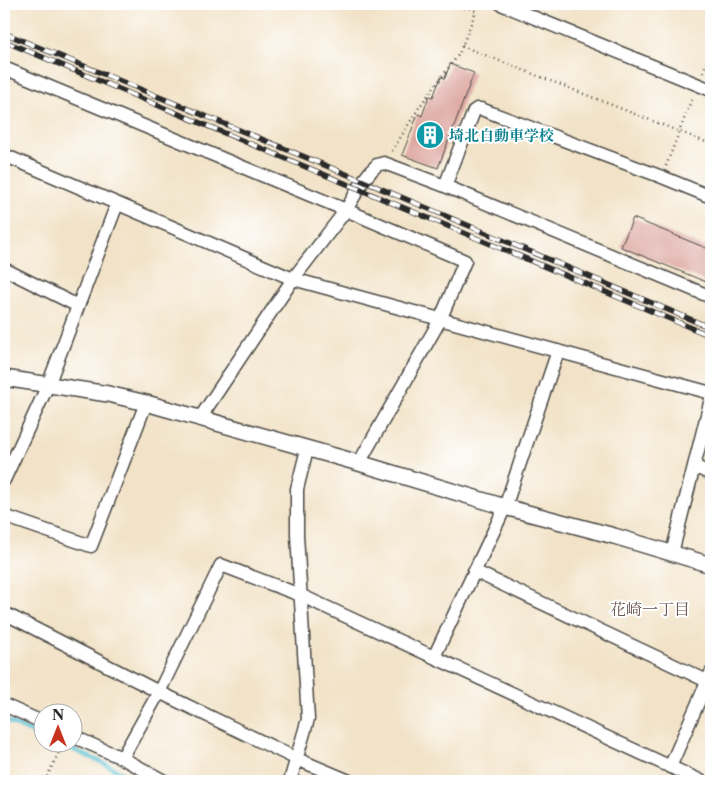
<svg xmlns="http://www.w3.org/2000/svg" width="715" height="785" viewBox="0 0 715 785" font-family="'Libre Caslon Text','Noto Serif JP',serif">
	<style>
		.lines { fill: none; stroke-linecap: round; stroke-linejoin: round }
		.stream { stroke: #57c1d3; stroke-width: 4.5 }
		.building { fill: #dca49d }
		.minor-casing { stroke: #494743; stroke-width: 15 }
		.tertiary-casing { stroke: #494743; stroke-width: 18 }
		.path { stroke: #494743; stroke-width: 2.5; stroke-dasharray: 1 4; stroke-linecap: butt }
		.minor { stroke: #fff; stroke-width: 12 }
		.tertiary { stroke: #fff; stroke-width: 15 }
		.rail-casing { stroke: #2b2b2b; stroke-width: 5.5 }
		.rail { stroke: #fff; stroke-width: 4; stroke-dasharray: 11; stroke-linecap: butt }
		.labels { text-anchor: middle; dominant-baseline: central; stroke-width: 4; stroke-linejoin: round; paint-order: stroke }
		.culture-label { font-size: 15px; font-weight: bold; fill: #0d838f; stroke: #fff; text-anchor: start }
		.neighbourhood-label { font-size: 16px; fill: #695553; stroke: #fff }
	</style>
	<rect width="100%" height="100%" fill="#fff"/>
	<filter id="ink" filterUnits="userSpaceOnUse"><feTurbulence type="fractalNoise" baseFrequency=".02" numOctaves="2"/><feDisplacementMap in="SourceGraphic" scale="10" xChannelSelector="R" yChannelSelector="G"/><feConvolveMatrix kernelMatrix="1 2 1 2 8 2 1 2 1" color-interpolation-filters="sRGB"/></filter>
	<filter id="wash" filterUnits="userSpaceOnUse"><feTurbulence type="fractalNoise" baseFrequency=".0096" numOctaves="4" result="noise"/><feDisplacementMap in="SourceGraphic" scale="20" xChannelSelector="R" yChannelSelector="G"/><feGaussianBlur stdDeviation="1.12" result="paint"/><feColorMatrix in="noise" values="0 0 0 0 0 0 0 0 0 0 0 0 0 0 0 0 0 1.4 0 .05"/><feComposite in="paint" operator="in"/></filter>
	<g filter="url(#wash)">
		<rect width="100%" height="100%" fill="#f2e3c8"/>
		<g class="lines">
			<path class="stream" d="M4,720L42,737
				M55,742L101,762L137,781"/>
		</g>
		<g id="blocks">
			<path class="building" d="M450,64L474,73L438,168L402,155L418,114L422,116L429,96L433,97L441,77L445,78Z
				M633,218L711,250V284L621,247Z"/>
		</g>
	</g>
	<g filter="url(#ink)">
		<use href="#blocks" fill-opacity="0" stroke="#494743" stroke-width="1"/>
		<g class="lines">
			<defs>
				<path id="minor" d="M501,4L711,90
					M4,68L346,210L465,261L440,320L359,463
					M4,155L293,279L711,393
					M445,186L474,111L477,109H481L662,177L711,197
					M4,269L78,306
					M200,418L293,279L346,210L363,181L371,171L377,165L384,163L445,186L711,297
					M694,466L711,474
					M4,480L48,385L117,204
					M4,516L91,546L146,403
					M672,553L711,399
					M474,571L707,681
					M4,613L159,692L297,759L349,781
					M434,657L505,507L558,351
					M4,705L42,722
					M72,736L122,758L164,781
					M122,758L159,692L221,565L300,595L701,781
					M670,767L711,673
					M290,781L308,719L297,535V489L307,449"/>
				<path id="tertiary" d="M4,378L108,394L146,403L359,463L505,507L614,536L711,565"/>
			</defs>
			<use href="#minor" class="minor-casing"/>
			<use href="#tertiary" class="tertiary-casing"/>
			<path class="path" d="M462,46L711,144
				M703,72L711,50
				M392,151L420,106L459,54L476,11L452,4
				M666,166L693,96
				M45,781L63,744"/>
			<use href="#minor" class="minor"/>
			<use href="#tertiary" class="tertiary"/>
			<defs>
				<path id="rail" d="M4,33L363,181L711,328
					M4,41L711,336"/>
			</defs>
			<use href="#rail" class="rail-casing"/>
			<use href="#rail" class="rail"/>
		</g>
	</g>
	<defs>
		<symbol id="building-disc" viewBox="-11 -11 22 22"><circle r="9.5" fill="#0f9aa8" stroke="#fff"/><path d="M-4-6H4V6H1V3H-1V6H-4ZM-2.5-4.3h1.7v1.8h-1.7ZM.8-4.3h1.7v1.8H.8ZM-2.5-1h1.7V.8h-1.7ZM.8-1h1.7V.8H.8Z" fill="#fff"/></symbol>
	</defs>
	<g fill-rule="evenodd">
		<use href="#building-disc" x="414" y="119" width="32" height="32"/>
	</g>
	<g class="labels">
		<g class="culture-label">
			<text x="449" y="135">埼北自動車学校</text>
		</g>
		<g class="neighbourhood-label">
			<text x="650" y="609">花崎一丁目</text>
		</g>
	</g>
	<rect width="715" height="785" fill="none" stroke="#fff" stroke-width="20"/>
	<g transform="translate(58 728)"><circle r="24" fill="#ffffff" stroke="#aaaaaa"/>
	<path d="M0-4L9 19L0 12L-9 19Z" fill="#c8321e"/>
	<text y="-8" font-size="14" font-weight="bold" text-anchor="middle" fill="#2b2b2b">N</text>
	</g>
</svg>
